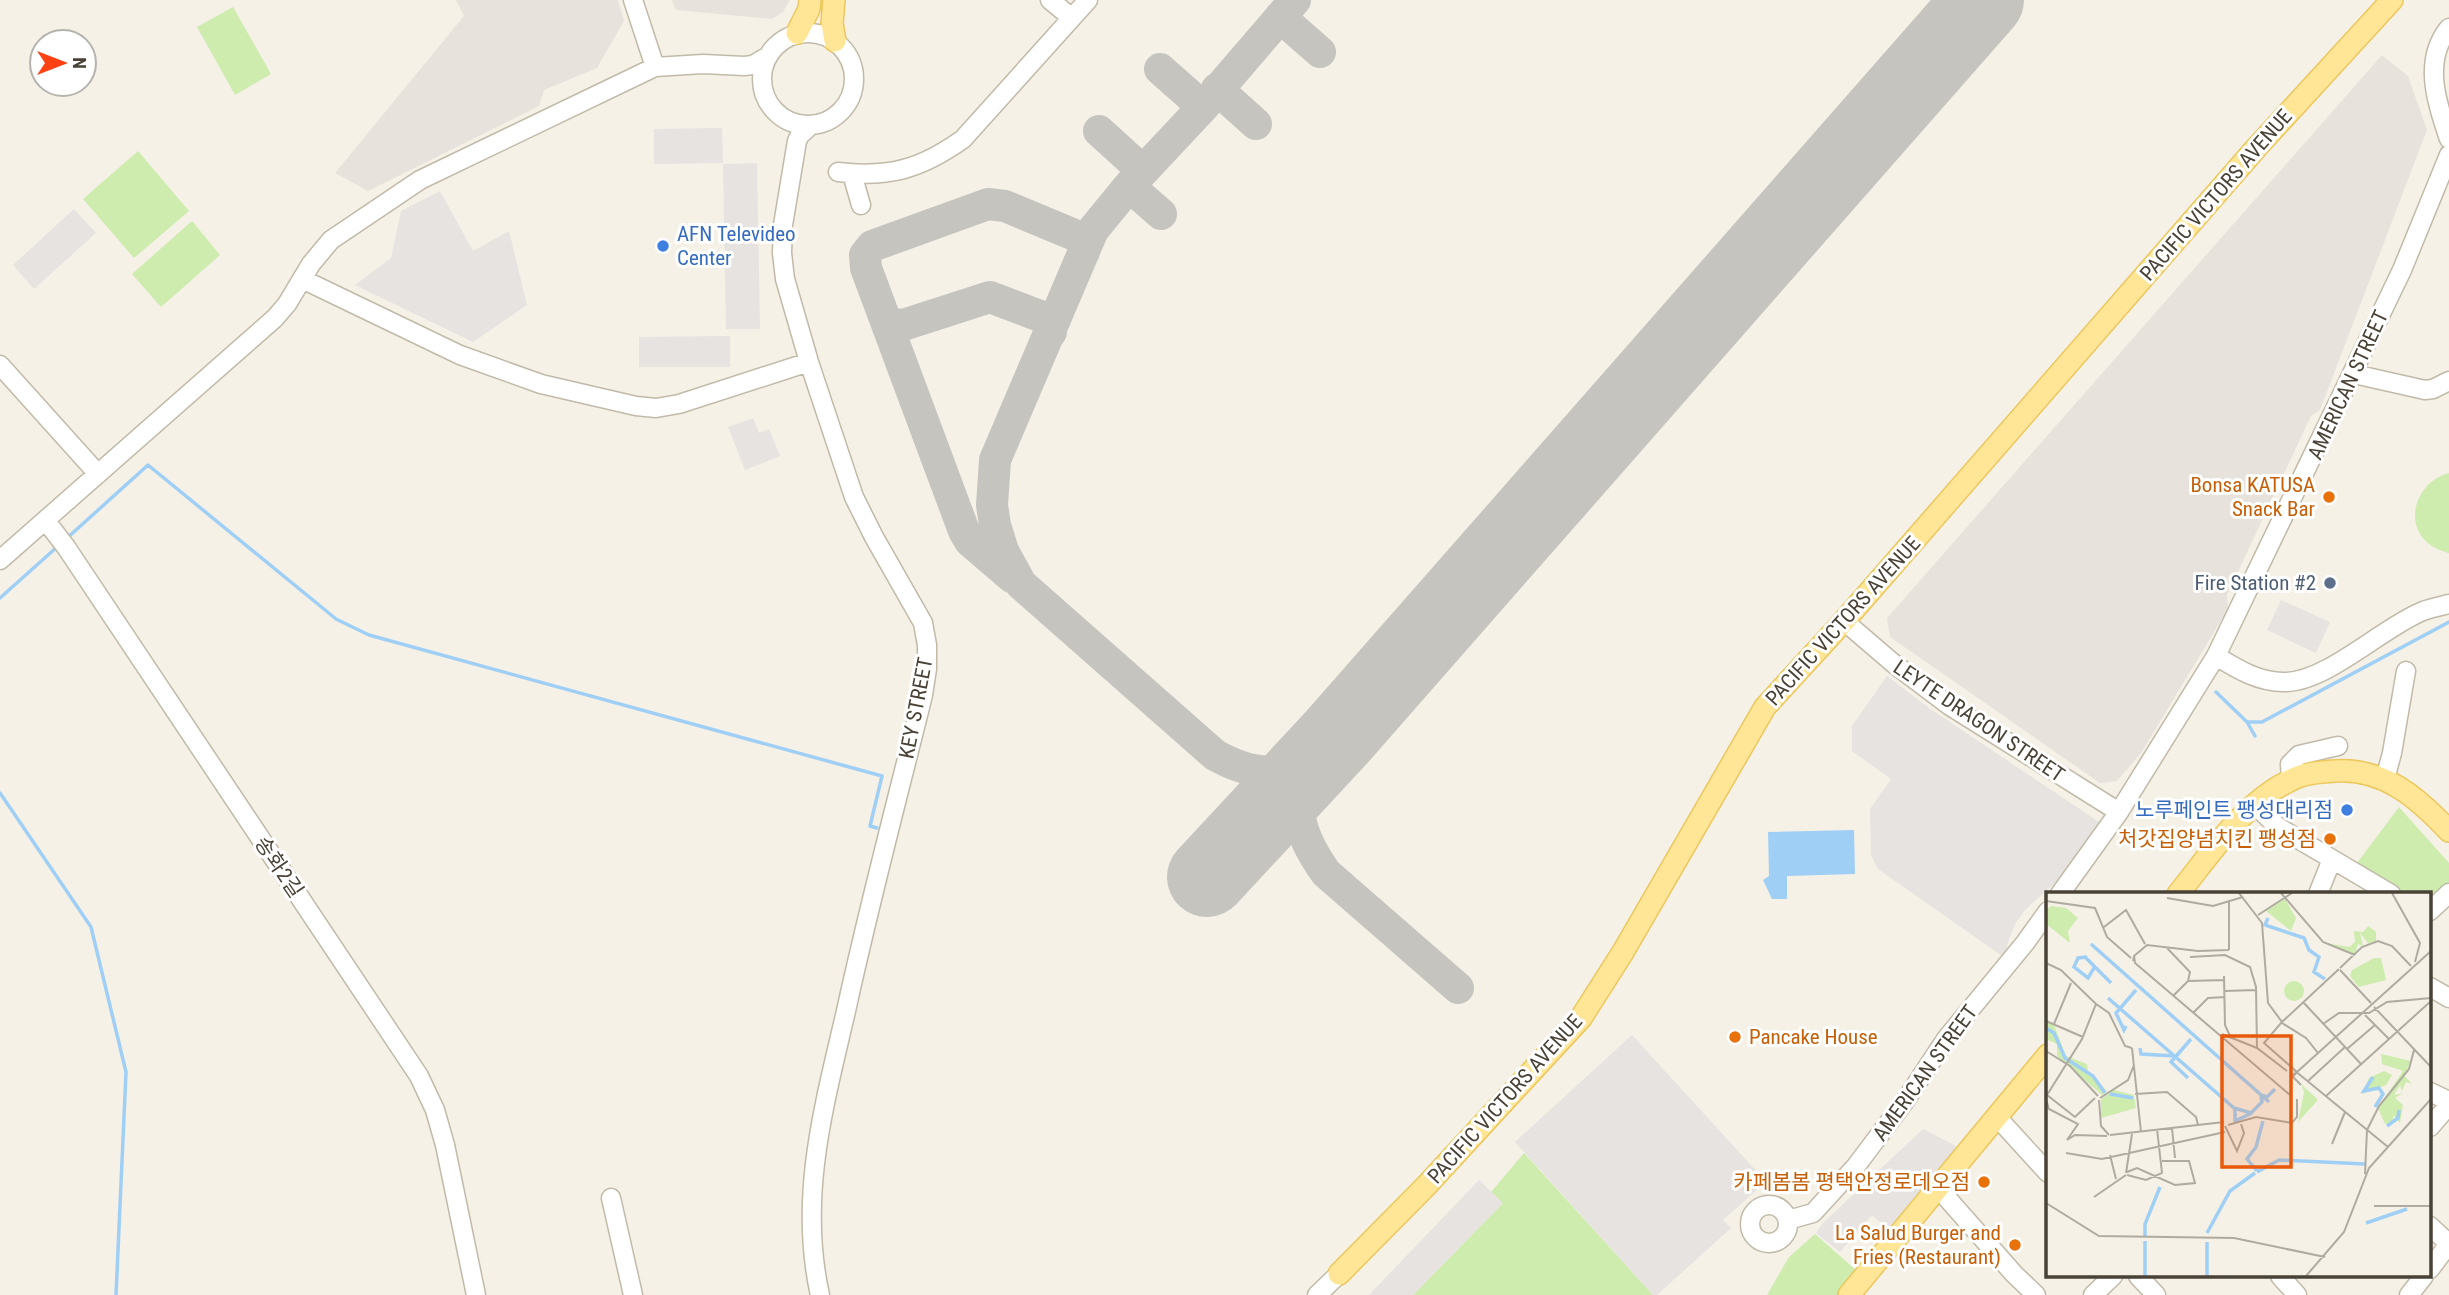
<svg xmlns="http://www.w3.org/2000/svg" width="2449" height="1295" viewBox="0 0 2449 1295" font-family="'Roboto Condensed','Noto Sans KR',sans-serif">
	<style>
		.industrial { fill: #e7e3dc }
		.green { fill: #cdecad }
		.parking { fill: #e6e3e0 }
		.water { fill: #a0cff6 }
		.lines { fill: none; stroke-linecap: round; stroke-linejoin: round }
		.stream { stroke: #a0cff6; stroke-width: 3.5 }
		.taxiway { stroke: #c6c4bf; stroke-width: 32 }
		.runway { stroke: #c6c4bf; stroke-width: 80 }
		.minor-casing { stroke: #c1baa9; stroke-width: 21 }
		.major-casing { stroke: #ecc75e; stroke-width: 24 }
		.minor { stroke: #fff; stroke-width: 18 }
		.major { stroke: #ffe696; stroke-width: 21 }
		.shop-dot { fill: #3f7fe0; stroke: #fff; stroke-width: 2.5 }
		.food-dot { fill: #e8710a; stroke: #fff; stroke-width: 2.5 }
		.service-dot { fill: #5c6f8a; stroke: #fff; stroke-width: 2.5 }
		.labels { text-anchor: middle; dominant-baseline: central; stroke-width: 6; stroke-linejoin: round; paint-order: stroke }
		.street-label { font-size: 21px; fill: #494236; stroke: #fff }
		.shop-label { font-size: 21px; fill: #366cbe; stroke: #fff; text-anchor: start }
		.food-label { font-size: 21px; fill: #c56008; stroke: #fff; text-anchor: end }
		.service-label { font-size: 21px; fill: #4e5e75; stroke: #fff; text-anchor: end }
		.inset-river { fill: none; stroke: #a0cff6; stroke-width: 3.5 }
		.inset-road { fill: none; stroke: #b0aba0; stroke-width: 2 }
		.view { fill: #e8590c; fill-opacity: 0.15; stroke: #e8590c; stroke-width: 3.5 }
		.inset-edge { fill: none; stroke: #494236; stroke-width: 3.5 }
	</style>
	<rect width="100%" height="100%" fill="#f5f1e7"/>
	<path class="industrial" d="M456,0H618L624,21L597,68L544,90L539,106L368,191L335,173L464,16Z
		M672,0H790L783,12L772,19L676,10Z
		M2382,55L2408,76L2427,130L2320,410L2311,416L2227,595L2228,609L2141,753L2117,781L2100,783L1890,637L1887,618Z"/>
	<path class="green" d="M233,7L271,74L235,95L197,27Z
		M138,151L189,211L134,258L83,199Z
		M192,221L220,255L161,307L132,274Z
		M2449,473V553H2448C2443,551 2436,549 2432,546C2401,526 2416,481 2449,473Z
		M2399,807L2449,863V882L2430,903V894H2399L2354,867Z
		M1524,1153L1653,1295H1413L1502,1204L1491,1192Z
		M1815,1234L1857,1271L1841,1295H1767L1789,1257Z"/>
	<path class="parking" d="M722,128L723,163L654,164V129Z
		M757,163L760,329H726L723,164Z
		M440,191L473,251L509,231L527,305L473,342L355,285L391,258L401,211Z
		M74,209L96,233L34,289L13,265Z
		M730,336V367H639V337Z
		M753,418L759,433L769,429L780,456L745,470L728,427Z
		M2281,600L2330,622L2316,653L2267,630Z
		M1887,676L1929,708L2099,822L2096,834L2064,879L2057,881L2038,898L2025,910L2015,924L2008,942L2005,958L1878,869L1871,855L1870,809L1891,779L1852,751V726Z
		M1632,1035L1760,1175L1761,1186L1723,1220L1731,1228L1657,1295H1653L1515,1142Z
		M1923,1129L1960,1148L1890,1231L1872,1215L1840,1252L1816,1233L1823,1223Z
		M1479,1180L1503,1203L1413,1295H1369Z"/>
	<path class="water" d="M1854,830L1855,874L1787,876V899H1772L1763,880L1769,876L1768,832Z"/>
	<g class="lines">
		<path class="stream" d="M66,539L148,465L336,619L369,635L882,776L870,826L877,828
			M0,598L57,547
			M2216,692L2247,722L2255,736
			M2247,722H2262L2449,622
			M0,793L91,927L126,1072L116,1295"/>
		<path class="taxiway" d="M1295,0L1203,107L1129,186L1093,230L995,460L992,505L995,525L1003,551L1021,584L1215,755C1267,784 1294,773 1337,737
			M1280,17L1320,52
			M1160,69L1203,107
			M1217,89L1256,124
			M1099,131L1143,171
			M1129,186L1161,214
			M885,319L892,324L903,325L990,297L1040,316L1045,318L1051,332
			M1012,577L970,541L964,531L866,268L865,255L872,246L988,204L1005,206L1077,236L1082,241L1084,252
			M1326,751C1289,798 1293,826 1326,873L1458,988"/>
		<path class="runway" d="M1207,877L1337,737L1984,0"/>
		<defs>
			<path id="minor" d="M633,0L655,67
				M1050,0L1072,18
				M2449,28C2422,61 2437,103 2449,139
				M762 79a46 46 0 1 1 92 0a46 46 0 1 1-92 0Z
				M811,125L800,135L797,141L783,225L782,253L785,279L809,362L854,497L874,537L923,623L927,645V669L923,695C897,800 869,905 846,1011C824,1106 798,1197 820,1295
				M838,172C889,178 921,169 963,139L1088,0
				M852,174L861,205
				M302,279L460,355L541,384L636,406L656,408L679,404L809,362
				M0,365L98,474
				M2354,374L2425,390L2433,389L2449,381
				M46,521L66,547L419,1076L435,1110L445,1145L476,1295
				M0,560L275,318L287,304L311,264L331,240L420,180L655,67L703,64L744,66L753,65L768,56
				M1844,621L1893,663L1950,706L2119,812
				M2216,656C2237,669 2260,683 2286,682C2328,681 2383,627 2423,611C2431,608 2441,606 2449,604
				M2385,779L2392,753L2406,671
				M2291,780L2290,764L2299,755L2338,746
				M2255,805L2278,827L2332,859L2318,894
				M2332,859L2391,894
				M2060,894L2119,812L2216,656L2402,270L2449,155
				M2430,911L2449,893
				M2430,987L2449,998
				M2430,1092L2449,1101
				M1996,1116L2048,1173
				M2430,1127L2449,1105
				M611,1198L633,1295
				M1947,1198L2014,1274L2036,1295
				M1750 1224a19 19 0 1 1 38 0a19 19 0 1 1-38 0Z
				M1788,1220L1813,1213L1856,1166L1905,1101L1946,1039L2025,943L2048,911
				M2430,1226L2449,1244
				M2430,1269L2449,1244
				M2138,1276L2156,1295
				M2280,1276L2297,1295
				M1317,1295L1339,1274
				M2093,1295L2113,1276
				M2409,1295L2424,1276"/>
			<path id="major" d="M834,0L832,23L835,41
				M797,33L809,9L810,0
				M2178,894C2210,855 2242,804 2289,781C2303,773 2320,772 2336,771C2384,768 2418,798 2449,831
				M1339,1274L1426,1186L1581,1018L1623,952L1765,707L1844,621L2257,147L2392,0
				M1849,1295L2048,1055"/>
		</defs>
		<use href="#minor" class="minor-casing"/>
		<use href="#major" class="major-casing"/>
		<use href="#minor" class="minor"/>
		<use href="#major" class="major"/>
	</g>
	<g class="shop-dot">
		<circle cx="663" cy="246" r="7"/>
		<circle cx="2347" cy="810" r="7"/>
	</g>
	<g class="food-dot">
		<circle cx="2329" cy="497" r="7"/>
		<circle cx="2330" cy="839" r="7"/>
		<circle cx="1735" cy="1037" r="7"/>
		<circle cx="1984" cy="1182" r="7"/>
		<circle cx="2015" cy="1245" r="7"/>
	</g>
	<circle class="service-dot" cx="2330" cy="583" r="7"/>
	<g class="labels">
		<g class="street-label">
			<text transform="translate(2216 195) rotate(-49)">PACIFIC VICTORS AVENUE</text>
			<text transform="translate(2348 385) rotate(-65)">AMERICAN STREET</text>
			<text transform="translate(1843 621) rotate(-48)">PACIFIC VICTORS AVENUE</text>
			<text transform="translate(916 708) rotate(-79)">KEY STREET</text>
			<text transform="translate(1979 721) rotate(34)">LEYTE DRAGON STREET</text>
			<text transform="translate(279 867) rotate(56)">송화2길</text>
			<text transform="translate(1925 1073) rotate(-54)">AMERICAN STREET</text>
			<text transform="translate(1505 1099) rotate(-48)">PACIFIC VICTORS AVENUE</text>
		</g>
		<g class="shop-label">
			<text x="677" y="234">AFN Televideo<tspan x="677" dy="24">Center</tspan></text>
			<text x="2333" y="810" text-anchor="end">노루페인트 팽성대리점</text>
		</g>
		<g class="food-label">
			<text x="2315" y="485">Bonsa KATUSA<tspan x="2315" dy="24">Snack Bar</tspan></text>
			<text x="2316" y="839">처갓집양념치킨 팽성점</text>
			<text x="1749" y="1037" text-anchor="start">Pancake House</text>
			<text x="1970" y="1182">카페봄봄 평택안정로데오점</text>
			<text x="2001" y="1233">La Salud Burger and<tspan x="2001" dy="24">Fries (Restaurant)</tspan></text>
		</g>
		<g class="service-label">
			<text x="2316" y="583">Fire Station #2</text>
		</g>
	</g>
	<g transform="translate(2046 892)">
		<rect width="385" height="385" fill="#f5f1e7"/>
		<path d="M239,7L250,26L245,39L220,19ZM5,14L20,16L32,26L22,39L24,51L0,32V18ZM322,34L330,40V49L322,51L314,41L317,54L312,52L309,62L279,51L303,55L309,50L308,39L317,40ZM328,66H335L340,88L313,95L304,84L306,78ZM238 99a10 10 0 1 1 20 0a10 10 0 1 1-20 0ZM0,130L8,133L20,164L41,172L42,180L61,199L56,203L11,164V152L0,147ZM335,162L365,169L358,183L366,192L360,190L356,199L354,193L348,203L357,201L349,206L357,213L354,231L347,223V230L339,232L332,216L357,179L336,172ZM338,179L346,183L340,193L316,202L323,186ZM255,192L272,208L252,230L258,200ZM68,198L88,203L90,216L55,226V207Z" fill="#cdecad"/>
		<path class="inset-river" d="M222,26L219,33L258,46L263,58L273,65L268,80L279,87M45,52L223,210M41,65L32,66L28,75L42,86L48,76M40,66L65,91M62,106L188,216L205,221L216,210L215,203L221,205L229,197M80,134L78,138L70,121L90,98M0,136L8,141L19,166L47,184L59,201M94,156L95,162L129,164M327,185L318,199L333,196L337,202L329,215M142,186L125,170L145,147M64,202L87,206M189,217V229L206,221M341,234L352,226L353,218M211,279L201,267L210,255L217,229M211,280L233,268L319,272M320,331L361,317M161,341L184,299L209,281M99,344V332L114,295M99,349V384M161,384V350"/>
		<path class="inset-road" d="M193,1L216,31L222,111L236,130L218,151L251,180M235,1L277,50L309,63M346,1L374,51L369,70M121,6L167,14L197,5M0,9L49,16L61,45L85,66M212,23L246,1M58,35L80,18L99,52M121,56L144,80L142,89M183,58V10M88,64L101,53L152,59L183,58M144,65L179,63L204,75L210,95L211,156M87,69L88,64L89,71L244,203M0,71L15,78L50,112M294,76L316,55L332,49L346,54L365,74M294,78L325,111M178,84L179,133L184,144M179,99L210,98M128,103L142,89L179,88M257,110L315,172M328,115L385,175M148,120L162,106L179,105M319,123L343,147M0,129L37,145M236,130L293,77M236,131L260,146L272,161M8,132L25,91M277,132L293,121H323L341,110L385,106M176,142L211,156L241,179M86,156L95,240M301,157L329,133M0,159L24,174L52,204M248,178L342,255M251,180L385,59M247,185L251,180L246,183L247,185L255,193M262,189L299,155M89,202L121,200L150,225L152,233M1,203L36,147L50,112L63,121L79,154L86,156M1,203L29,225L49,206M280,204L385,109M54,206L82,188L88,173M0,207L3,217L32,232L21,248M53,208L55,234L63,243M182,233L210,225L246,231L251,225V207M179,234L191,259L198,241L195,232M126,236L129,266M64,243L178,230M21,248L29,243L61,244M286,252L299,220M20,261L56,267L179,240M64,263L70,287M81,280L91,276L129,293L149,291L143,269H116M80,281L86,242M319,282L321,238L333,214L363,177L368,158M81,283L100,288L116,281L111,237M48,305L80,283M0,311L53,344L188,346L279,365M328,314H385M260,384L298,340L323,276L385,207"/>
		<path class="view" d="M176,144H245V275H176Z"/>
		<rect width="385" height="385" class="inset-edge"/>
	</g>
	<g transform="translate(63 63) rotate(90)"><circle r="33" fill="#ffffff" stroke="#b6b3af" stroke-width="2"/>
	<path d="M0-5L12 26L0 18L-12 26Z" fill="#ff4114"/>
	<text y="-10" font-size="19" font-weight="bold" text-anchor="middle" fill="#494236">N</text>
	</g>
</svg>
